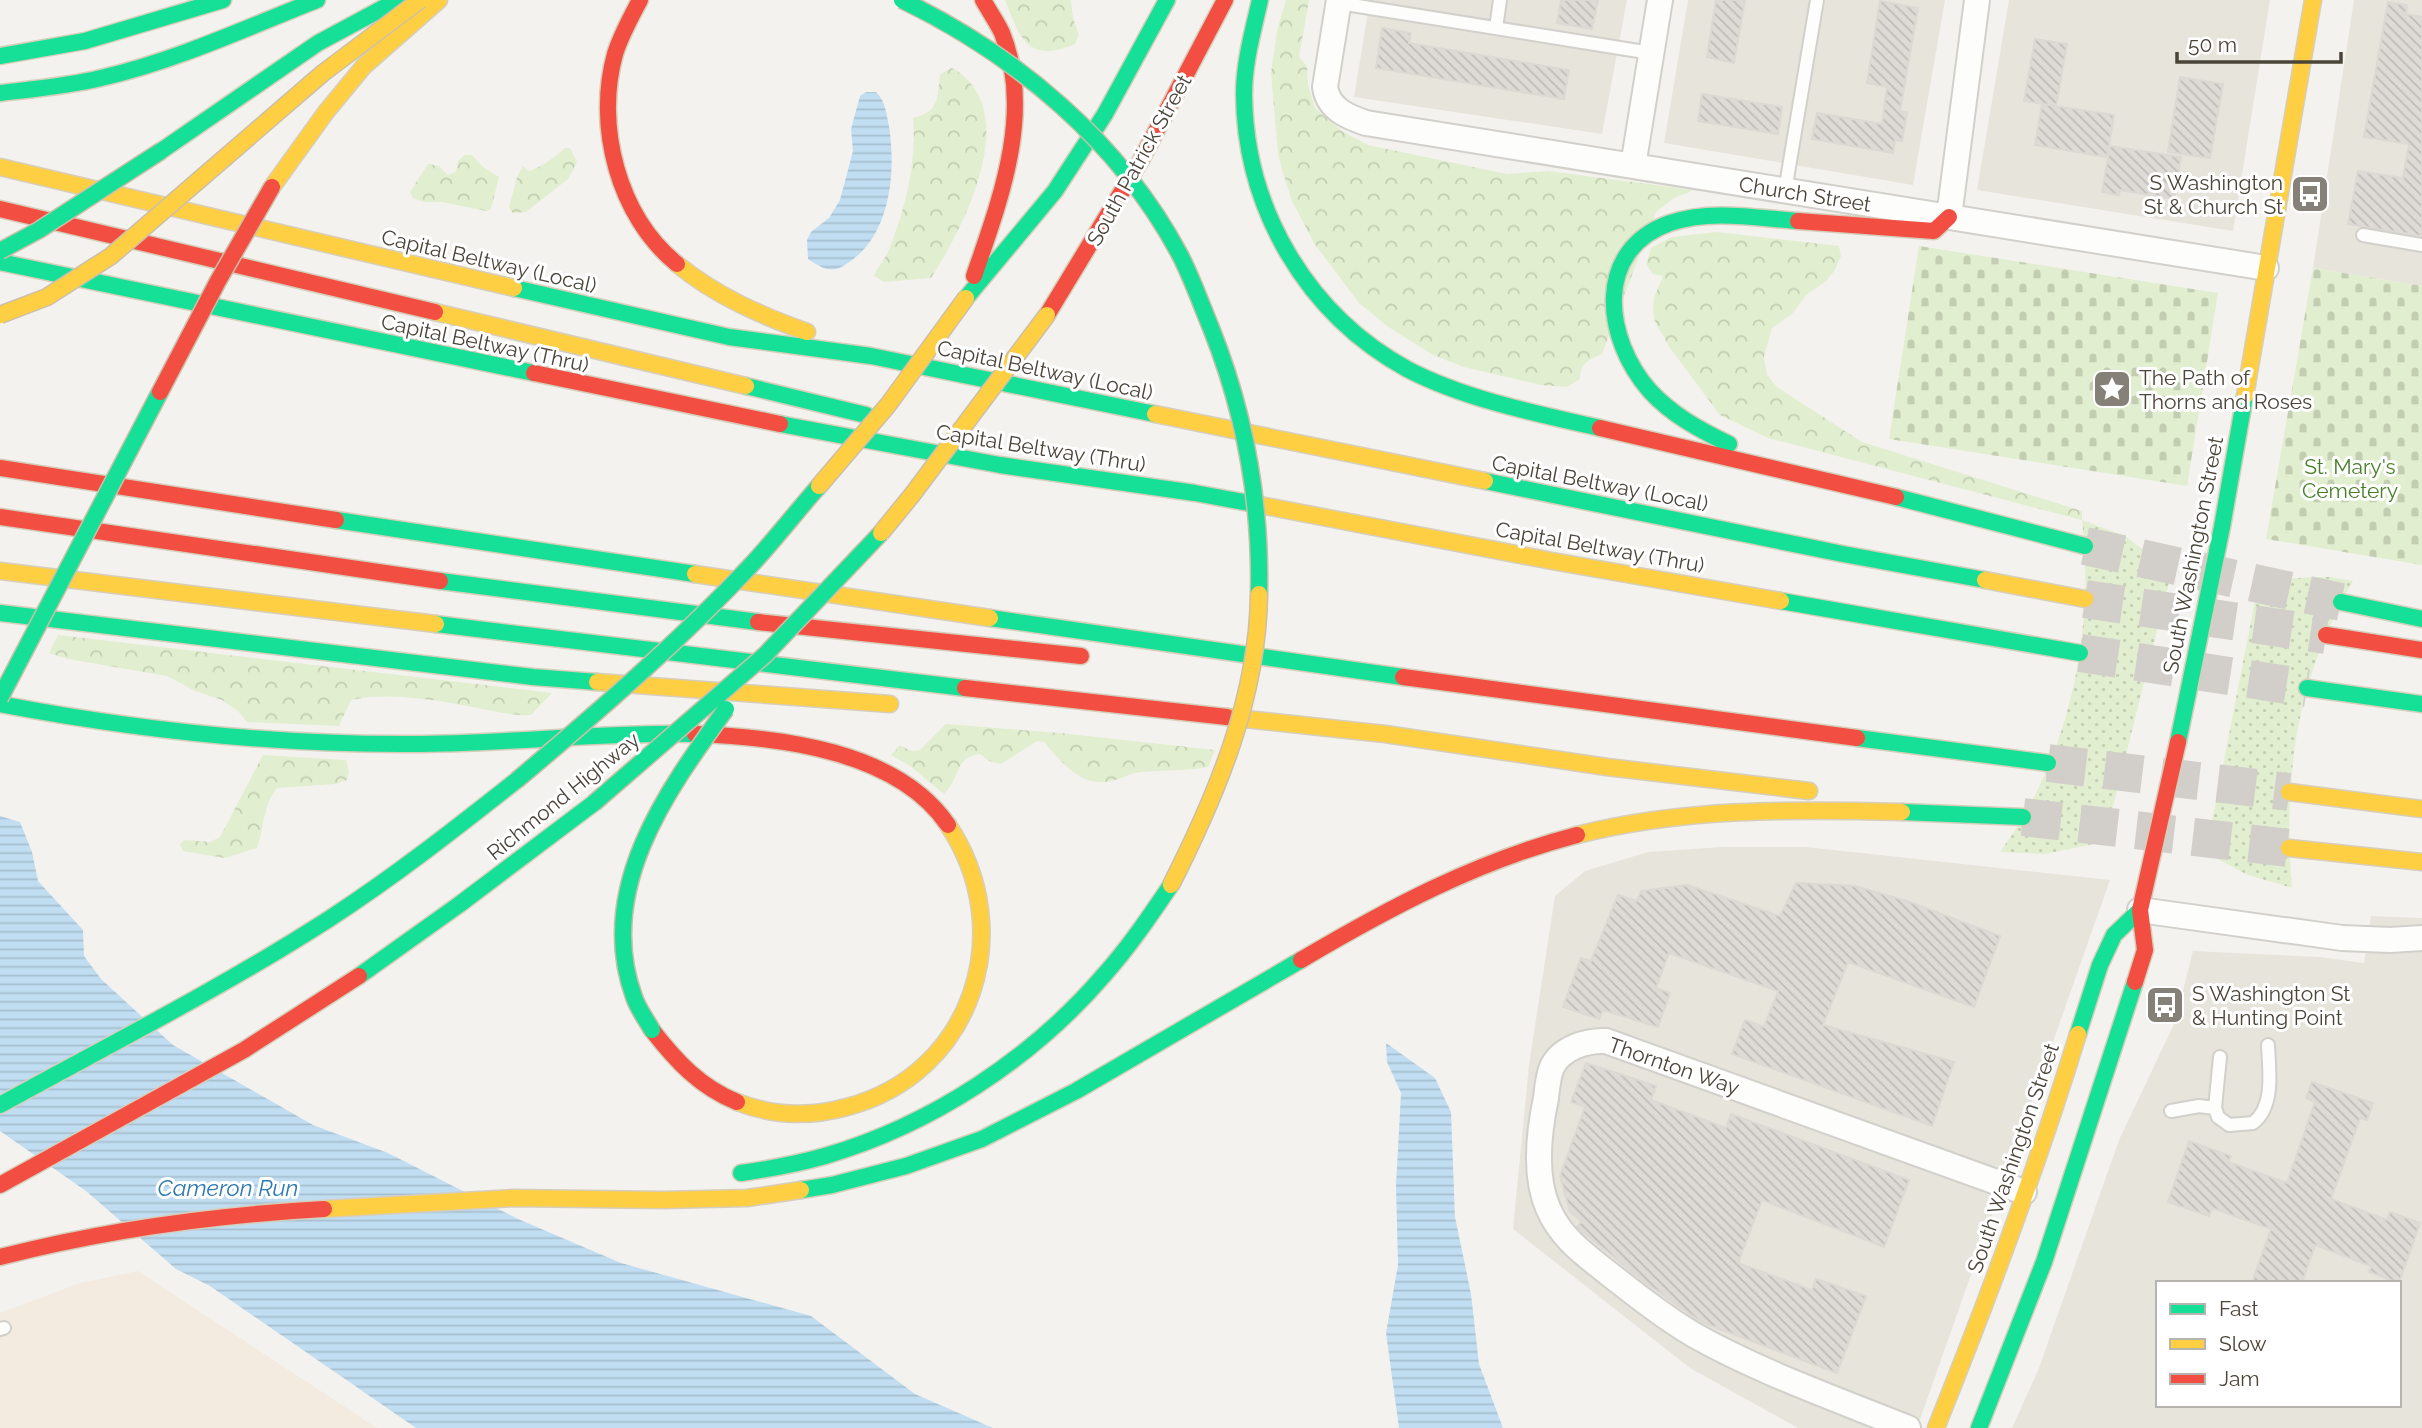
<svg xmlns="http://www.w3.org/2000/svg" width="2422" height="1428" viewBox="0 0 2422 1428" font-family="Raleway,sans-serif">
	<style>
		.residential { fill: #e7e4dc; fill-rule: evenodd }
		.commercial { fill: #f3ebdf }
		.forest { fill: url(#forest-crowns) }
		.cemetery { fill: url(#cemetery-stones) }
		.garden { fill: url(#garden-dots) }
		.water { fill: url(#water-rules) }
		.building { fill: url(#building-back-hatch); stroke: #dcd9d4; stroke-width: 2 }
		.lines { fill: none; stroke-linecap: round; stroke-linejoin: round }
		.highway-tunnel { stroke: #d2cfca; stroke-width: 38; stroke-dasharray: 38 19; stroke-linecap: butt }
		.lane-casing { stroke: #d2d0cb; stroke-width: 16 }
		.street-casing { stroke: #d2d0cb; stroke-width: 28 }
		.fast-casing { stroke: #d6cebb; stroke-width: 19 }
		.slow-casing { stroke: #d6cebb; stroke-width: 19 }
		.jam-casing { stroke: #d6cebb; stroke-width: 19 }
		.lane { stroke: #fdfdfc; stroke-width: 12 }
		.street { stroke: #fdfdfc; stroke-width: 24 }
		.fast { stroke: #16e098; stroke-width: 16 }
		.slow { stroke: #ffcf43; stroke-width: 16 }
		.jam { stroke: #f24e42; stroke-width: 16 }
		.fast-bridge-casing { stroke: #ccbfa9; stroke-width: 19; stroke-linecap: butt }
		.slow-bridge-casing { stroke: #ccbfa9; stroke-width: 19; stroke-linecap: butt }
		.jam-bridge-casing { stroke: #ccbfa9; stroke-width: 19; stroke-linecap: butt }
		.fast-bridge { stroke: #16e098; stroke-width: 16 }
		.slow-bridge { stroke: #ffcf43; stroke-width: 16 }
		.jam-bridge { stroke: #f24e42; stroke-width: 16 }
		.labels { text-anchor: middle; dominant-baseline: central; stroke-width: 6; stroke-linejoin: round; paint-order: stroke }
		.street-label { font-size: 21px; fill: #4b4439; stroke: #fff }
		.poi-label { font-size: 21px; fill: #4b4439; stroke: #fff; text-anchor: start }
		.park-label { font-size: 21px; fill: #4a7f2a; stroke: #fff }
		.water-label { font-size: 23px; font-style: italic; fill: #2e7ab2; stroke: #fff }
	</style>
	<defs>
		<pattern id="forest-crowns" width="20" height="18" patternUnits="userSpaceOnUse" patternTransform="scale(1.75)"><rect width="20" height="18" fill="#e1eecf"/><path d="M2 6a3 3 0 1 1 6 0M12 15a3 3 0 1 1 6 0" fill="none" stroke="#c3cdb2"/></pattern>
		<pattern id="cemetery-stones" width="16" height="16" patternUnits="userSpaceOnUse" patternTransform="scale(1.75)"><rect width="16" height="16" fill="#e1eecf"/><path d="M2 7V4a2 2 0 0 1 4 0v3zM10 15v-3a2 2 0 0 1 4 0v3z" fill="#c3cdb2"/></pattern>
		<pattern id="garden-dots" width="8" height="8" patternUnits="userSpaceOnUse" patternTransform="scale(1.75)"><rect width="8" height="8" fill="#e1eecf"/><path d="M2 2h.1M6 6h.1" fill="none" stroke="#c3cdb2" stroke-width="1.8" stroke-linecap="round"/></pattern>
		<pattern id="water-rules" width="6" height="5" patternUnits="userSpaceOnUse" patternTransform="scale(1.75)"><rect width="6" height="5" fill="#c0ddf1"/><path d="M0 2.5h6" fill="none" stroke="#a6bfcf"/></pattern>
		<pattern id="building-back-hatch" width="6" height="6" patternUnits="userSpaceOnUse" patternTransform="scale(1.75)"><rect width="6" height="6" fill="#dedbd6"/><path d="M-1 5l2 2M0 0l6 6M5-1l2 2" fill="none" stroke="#c0bdb8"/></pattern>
	</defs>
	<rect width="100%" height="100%" fill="#f4f2ee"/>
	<path class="residential" d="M1370,0H1627L1602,134L1354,97Z
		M1688,0H1945L1913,185L1664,143Z
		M2009,0H2270L2233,231L1977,190Z
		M2354,0H2422V286L2313,268Z
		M1722,847H1806L2110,880L1917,1428H1798L1690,1368L1513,1229L1529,1065L1555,896L1585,871L1648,852Z
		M2371,916L2422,918V1428H2012L2039,1368L2119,1140L2175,1022L2193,951L2320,957L2364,963ZM2158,1283H2399V1405H2158Z"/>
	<path class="commercial" d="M138,1271L377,1428H0V1313L80,1283Z"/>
	<path class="forest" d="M1005,0H1071L1073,18L1079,35L1075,44C1028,64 1020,39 1005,0Z
		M1286,0H1309L1299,57L1307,66L1308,85L1315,108L1342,131L1368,145L1507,174L1548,171L1694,190L1674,198L1656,212L1602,354C1588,360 1580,363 1580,379L1567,387L1541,385L1464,367L1433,355L1387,326L1359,303L1314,243L1292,201L1282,170L1278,153L1271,73L1277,31Z
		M952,68C1025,109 964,227 931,278L884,282L874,276C878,267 884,260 888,252C905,211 917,162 913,118C940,111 937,99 940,74Z
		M565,148H570L577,162L568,179L526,212L513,213L509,208L517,177L523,166L529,171C543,166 554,158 565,148Z
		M465,155H472L483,167L499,177L491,209L486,211L442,202H424L413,198L410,192L428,164L439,166L448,175L456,171L458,161Z
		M1717,232L1839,246L1841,256L1835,270L1826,281L1806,295L1792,314L1772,328L1764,357L1767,375L1777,387L1862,442L2082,511V520L1768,438L1720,415L1670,348L1655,322L1653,310L1654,298L1663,276L1653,274L1646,264L1651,248L1672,237Z
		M58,635L552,693L531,715C513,716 499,712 482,709C444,701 388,691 351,700L339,726L247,722L238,711L222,700L195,691L167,676L68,659L49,653Z
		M946,724L1060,733L1215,750L1208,767C1186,771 1164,770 1142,772C1129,773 1118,781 1106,782C1078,785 1060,760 1044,742L1037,741L1001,764L989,761L980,754C953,758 961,778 944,794L910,766L891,755L900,746L913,751L920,750Z
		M263,755L346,760L349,773L347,780L335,784L277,788C262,806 265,827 257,848L225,858L183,851L180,844L185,840L210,842L220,837Z"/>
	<path class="cemetery" d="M1919,246L2218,293L2187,486L1889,439Z
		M2313,268L2422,286V565L2266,539Z"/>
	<path class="garden" d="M2082,520L2125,536L2172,571L2104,842L2045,854L2000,852C2069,758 2095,635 2082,520Z
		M2311,577H2330L2353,581C2296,680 2283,776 2292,888L2248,875L2206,853L2258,585L2286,579Z"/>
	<path class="water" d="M866,92H876C886,102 886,113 889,126C896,170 891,232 852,260C844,266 837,271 827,269C820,267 814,263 808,259L807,240L811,232L829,218L840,200L853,151L851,129L860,96Z
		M0,816L20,822L32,852L38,881L83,930L84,956L101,979L173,1045L313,1125L388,1153L518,1219L621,1263L811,1316L915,1394L993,1428H416L210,1286L176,1269L86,1191L0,1131Z
		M1386,1043L1435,1078L1451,1112L1455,1217L1471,1294L1479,1364L1503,1428H1399L1386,1333L1398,1265L1396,1185L1401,1093L1387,1062Z"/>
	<path class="building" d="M1561,0H1598L1592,29L1557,23Z
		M1716,0H1745L1734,63L1707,57Z
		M1880,1L1918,8L1900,111L1907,112L1902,141L1895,140L1893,153L1812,139L1817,113L1882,124L1887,87L1867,83Z
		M2388,2L2407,5L2406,14L2422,17V236L2348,224L2358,171L2403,178L2409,144L2364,137Z
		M1382,28L1411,33L1409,43L1569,70L1564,99L1376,68Z
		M2035,39L2067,44L2056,106L2024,101Z
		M2180,77L2223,84L2210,158L2168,152Z
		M1702,94L1782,107L1778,134L1698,121Z
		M2042,104L2114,115L2107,157L2035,145Z
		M2110,146L2181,157L2174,199L2120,190L2119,195L2102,192Z
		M1796,883L1855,886L1907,901L2000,936L1974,1007L1848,962L1823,1025L1954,1062L1932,1126L1732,1054L1745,1020L1764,1027L1778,991L1669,953L1656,988L1670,993L1658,1027L1603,1010L1599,1019L1563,1007L1581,958L1591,961L1618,895L1637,901L1641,891L1687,885L1780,916Z
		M1586,1063L1656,1086L1651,1100L1726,1128L1731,1114L1909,1180L1884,1247L1762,1200L1738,1263L1812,1290L1816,1279L1866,1296L1837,1373L1701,1322L1642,1280L1577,1227L1582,1221L1570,1212L1560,1176L1585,1107L1571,1102Z
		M2312,1082L2373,1103L2367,1120L2360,1118L2331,1199L2387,1220L2390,1212L2420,1223L2399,1283L2369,1272L2371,1266L2315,1245L2302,1283H2252L2271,1229L2212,1208L2209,1216L2168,1202L2189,1141L2231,1156L2228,1162L2287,1183L2315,1102L2306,1098Z"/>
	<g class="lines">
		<path class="highway-tunnel" d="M2085,546L2341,602
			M2085,599L2326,635
			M2080,653L2307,688
			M2048,763L2289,792
			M2023,817L2289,848"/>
		<defs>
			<path id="lane" d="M1339,3L1651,53
				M1496,28L1500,0
				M1785,191L1817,0
				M2363,235L2422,245
				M2215,1108L2220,1057
				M2171,1111L2199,1106L2215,1108L2218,1117L2229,1125L2253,1123C2275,1106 2269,1070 2268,1045
				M0,1329L4,1328"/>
			<path id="street" d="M1339,0L1325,87C1328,109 1348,117 1366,123L2266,268
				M1633,166L1660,0
				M1949,217L1977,0
				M2140,910L2342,938L2390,940L2422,938
				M1908,1428C1836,1399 1762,1373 1694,1335C1664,1317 1636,1295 1608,1273C1584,1254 1560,1237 1548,1208C1534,1176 1539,1131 1546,1098C1547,1089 1548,1076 1552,1067C1561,1048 1587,1040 1606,1041L2024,1192"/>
			<path id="fast" d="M1260,0C1253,31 1244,63 1244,94C1245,209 1307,314 1407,369C1464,399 1538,414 1600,428
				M0,56L85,41L223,0
				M0,93C34,89 68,86 101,78C175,61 246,28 317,0
				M161,151L318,43L398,0
				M0,262L534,373
				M514,288L729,337L871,356L1155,414
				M966,298L1055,191L1105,114L1167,0
				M746,386L866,415
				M780,424L1000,465L1195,493L1260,505
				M1729,444C1700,430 1672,415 1650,391C1604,339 1593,250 1670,223C1711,209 1756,218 1798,221
				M1485,481L1843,554L1985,580
				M1896,497L2085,546
				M336,520L695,574
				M440,581L758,622
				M1781,601L2080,653
				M2341,602L2422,619
				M0,613L533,677L597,682
				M990,618L1403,677
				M436,624L965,688
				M2307,688L2422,704
				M0,704C137,730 273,745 413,744C507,744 600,732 695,734
				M1857,738L2048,763
				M2178,742L2222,527L2245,396
				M1902,812L2023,817
				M359,976L460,904L594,803
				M2078,1034L2100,965L2114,935L2140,910
				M0,1105C109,1045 225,986 329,919C395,876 455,829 517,780
				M741,1173C769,1169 797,1164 825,1156C931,1125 1032,1059 1104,975C1129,947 1150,916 1171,885
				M801,1190L832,1185L906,1166L982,1139L1076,1091L1301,960
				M1979,1428L2044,1262L2135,982"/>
			<path id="slow" d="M0,167L514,288
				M272,187L326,112L364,66L439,0
				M677,264C716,296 760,315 807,332
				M435,312L746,386
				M2245,396L2313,0
				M1155,414L1485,481
				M1260,505L1552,561L1781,601
				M0,571L436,624
				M695,574L990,618
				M1985,580L2085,599
				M597,682L890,704
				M1227,717L1385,734L1607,767L1809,791
				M2289,792L2422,809
				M1577,835C1683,808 1794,809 1902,812
				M2289,848L2422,862
				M737,1102C773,1116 811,1117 847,1107C973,1074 1019,931 948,825
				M324,1209L513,1198L663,1200L747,1198L801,1190
				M1936,1428C1988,1299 2037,1168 2078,1034"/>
			<path id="jam" d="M640,0C631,17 621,35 615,54C595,126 618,216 677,264
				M0,209L435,312
				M1798,221L1934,231L1949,217
				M974,276C1000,200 1034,112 1002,33C997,22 989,11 983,0
				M1047,315L1141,160L1225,0
				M534,373L780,424
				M1600,428L1896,497
				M0,468L336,520
				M0,517L440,581
				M758,622L1081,656
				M2326,635L2422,650
				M1403,677L1857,738
				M965,688L1227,717
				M695,734C778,737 897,750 948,825
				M1301,960C1389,908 1477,861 1577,835
				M2135,982L2145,950L2140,910L2178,742
				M652,1030C676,1061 700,1087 737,1102
				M0,1185L244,1050L359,976
				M0,1257C105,1230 215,1215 324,1209"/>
		</defs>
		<use href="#lane" class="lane-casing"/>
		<use href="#street" class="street-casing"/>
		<use href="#fast" class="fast-casing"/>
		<use href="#slow" class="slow-casing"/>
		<use href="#jam" class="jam-casing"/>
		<use href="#lane" class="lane"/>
		<use href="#street" class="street"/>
		<use href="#fast" class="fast"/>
		<use href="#slow" class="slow"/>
		<use href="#jam" class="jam"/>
		<defs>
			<path id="fast-bridge" d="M902,0C1016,55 1120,142 1180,255C1192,278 1201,304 1211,328C1245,413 1261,502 1259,594
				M0,251L39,230L161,151
				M0,698L160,392
				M517,780C599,711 680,641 753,563C776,538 797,511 819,486
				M594,803L765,655L881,533
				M652,1030C646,1019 638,1009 634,997C595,890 666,792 726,709"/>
			<path id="slow-bridge" d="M0,315L47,297L111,256L323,73L420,0
				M819,486L888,405L966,298
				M881,533L912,495L1047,315
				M1171,885C1217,794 1258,697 1259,594"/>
			<path id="jam-bridge" d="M160,392L218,281L272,187"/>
		</defs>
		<use href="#fast-bridge" class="fast-bridge-casing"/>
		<use href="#slow-bridge" class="slow-bridge-casing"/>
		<use href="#jam-bridge" class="jam-bridge-casing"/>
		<use href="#fast-bridge" class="fast-bridge"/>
		<use href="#slow-bridge" class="slow-bridge"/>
		<use href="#jam-bridge" class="jam-bridge"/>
	</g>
	<defs>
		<symbol id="bus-square" viewBox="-11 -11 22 22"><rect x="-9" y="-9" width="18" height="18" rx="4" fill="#868178" stroke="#fff"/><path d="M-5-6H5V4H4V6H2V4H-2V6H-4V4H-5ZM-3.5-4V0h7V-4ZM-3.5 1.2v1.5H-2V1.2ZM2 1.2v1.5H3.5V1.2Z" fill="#fff"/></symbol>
		<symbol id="sight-square" viewBox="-11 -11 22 22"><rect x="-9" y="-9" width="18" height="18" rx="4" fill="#868178" stroke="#fff"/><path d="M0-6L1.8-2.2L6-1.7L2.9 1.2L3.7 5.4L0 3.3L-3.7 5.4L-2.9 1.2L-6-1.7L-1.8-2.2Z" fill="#fff"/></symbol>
	</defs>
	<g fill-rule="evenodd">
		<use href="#bus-square" x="2288" y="172" width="44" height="44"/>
		<use href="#sight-square" x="2090" y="367" width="44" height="44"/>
		<use href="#bus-square" x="2143" y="983" width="44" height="44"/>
	</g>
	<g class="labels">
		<g class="street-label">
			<text transform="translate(1139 160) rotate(-61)">South Patrick Street</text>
			<text transform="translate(1805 194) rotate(9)">Church Street</text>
			<text transform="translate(489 261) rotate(13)">Capital Beltway (Local)</text>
			<text transform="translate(485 343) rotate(12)">Capital Beltway (Thru)</text>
			<text transform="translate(1045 370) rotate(12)">Capital Beltway (Local)</text>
			<text transform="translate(1041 448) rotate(9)">Capital Beltway (Thru)</text>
			<text transform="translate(1600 483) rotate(11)">Capital Beltway (Local)</text>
			<text transform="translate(1600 547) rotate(10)">Capital Beltway (Thru)</text>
			<text transform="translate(2193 555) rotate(-79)">South Washington Street</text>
			<text transform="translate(563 796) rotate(-39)">Richmond Highway</text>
			<text transform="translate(1674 1066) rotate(19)">Thornton Way</text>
			<text transform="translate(2013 1158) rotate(-71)">South Washington Street</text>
		</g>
		<g class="poi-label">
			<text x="2283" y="182" text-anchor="end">S Washington<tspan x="2283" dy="24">St &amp; Church St</tspan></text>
			<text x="2139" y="377">The Path of<tspan x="2139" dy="24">Thorns and Roses</tspan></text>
			<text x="2192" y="993">S Washington St<tspan x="2192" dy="24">&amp; Hunting Point</tspan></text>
		</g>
		<g class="park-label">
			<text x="2350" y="466">St. Mary's<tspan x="2350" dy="24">Cemetery</tspan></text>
		</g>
		<g class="water-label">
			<text x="228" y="1187">Cameron Run</text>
		</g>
	</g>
	<rect x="2156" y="1281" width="245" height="126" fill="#ffffff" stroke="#b7b4b0" stroke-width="2"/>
	<rect x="2170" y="1304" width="35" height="10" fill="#16e098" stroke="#b7b4b0" stroke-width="2"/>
	<text x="2219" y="1316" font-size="21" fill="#4b4439">Fast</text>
	<rect x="2170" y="1339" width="35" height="10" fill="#ffcf43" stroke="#b7b4b0" stroke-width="2"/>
	<text x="2219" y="1351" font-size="21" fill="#4b4439">Slow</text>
	<rect x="2170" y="1374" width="35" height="10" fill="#f24e42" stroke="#b7b4b0" stroke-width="2"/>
	<text x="2219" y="1386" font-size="21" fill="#4b4439">Jam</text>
	<path d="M2177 52v10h164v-10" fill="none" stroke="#4b4439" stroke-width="3.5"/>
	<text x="2188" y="52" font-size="21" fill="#4b4439" stroke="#ffffff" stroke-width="5" paint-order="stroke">50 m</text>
</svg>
